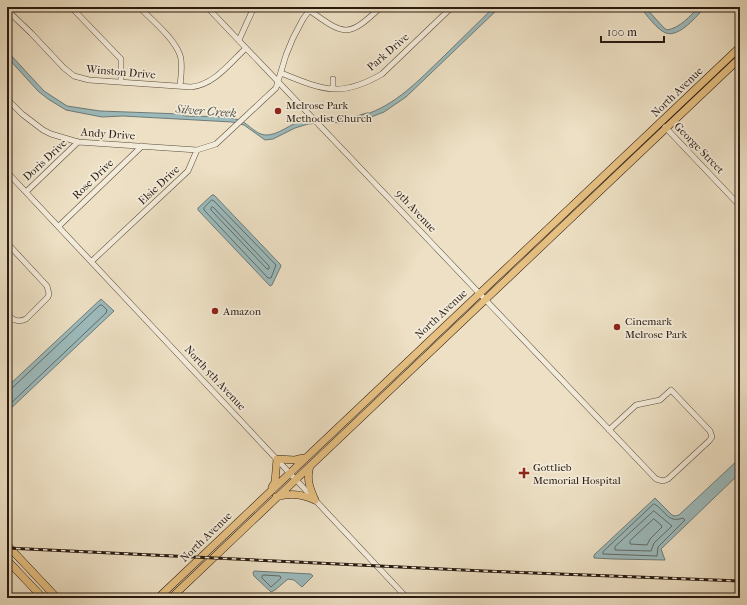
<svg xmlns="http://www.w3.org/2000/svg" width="747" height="605" viewBox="0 0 747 605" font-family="'IM FELL French Canon',serif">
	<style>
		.water { fill: #9cbbbd; stroke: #6e7b78 }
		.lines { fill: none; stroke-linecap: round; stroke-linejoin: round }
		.shore { stroke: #626a66; stroke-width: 1 }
		.stream { stroke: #6e7b78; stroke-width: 1.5 }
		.minor-casing { stroke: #594c3d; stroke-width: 6 }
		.major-casing { stroke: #281a10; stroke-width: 8 }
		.minor { stroke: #f3ebd9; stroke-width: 5 }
		.major { stroke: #e6c082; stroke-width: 7 }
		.rail-casing { stroke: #281a10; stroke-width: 3 }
		.rail { stroke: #f3ebd9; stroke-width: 1.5; stroke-dasharray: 4.5; stroke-linecap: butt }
		.poi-dot { fill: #8f2418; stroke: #f3ebd9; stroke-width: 1.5 }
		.labels { text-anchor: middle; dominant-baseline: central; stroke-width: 3.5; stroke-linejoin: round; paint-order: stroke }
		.street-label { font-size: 11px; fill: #281a10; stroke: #f3ebd9 }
		.poi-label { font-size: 11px; fill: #281a10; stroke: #f3ebd9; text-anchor: start }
		.water-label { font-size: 12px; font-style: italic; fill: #51524d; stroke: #f3ebd9 }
	</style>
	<rect width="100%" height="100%" fill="#ede0c4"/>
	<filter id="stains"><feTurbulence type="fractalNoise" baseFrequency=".005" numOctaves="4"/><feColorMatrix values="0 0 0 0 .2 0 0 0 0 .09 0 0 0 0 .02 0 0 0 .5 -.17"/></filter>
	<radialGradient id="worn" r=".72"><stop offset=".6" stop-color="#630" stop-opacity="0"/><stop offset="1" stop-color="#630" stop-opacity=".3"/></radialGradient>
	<path class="water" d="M494,7H500L406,97L384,112L361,121L342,123L327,122L308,124L295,128L273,139L265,140L244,125L232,122L123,116L102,117L66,110L48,99L38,91L7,57V51L44,91L67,106L100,111L181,114L185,116C201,117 220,115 236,119C247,121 254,134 265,135C278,136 291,123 304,120C324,116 345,121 364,115C396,105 419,80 442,58C459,41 477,24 494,7Z
		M640,7H645L664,28L667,30C680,28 690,16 699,7H705C698,15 679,38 666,33C657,30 646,14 640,7Z
		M212,195H214L280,264L281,266L272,285L270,286L198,210V208Z
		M101,299L114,311L7,412V387Z
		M740,458V473L661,549L665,560L614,559L594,558V555L654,499L655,498L672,515L675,516L679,515Z
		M254,571L311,574L313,576L302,587L294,580L288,579L275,590L271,592L254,576L253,573Z"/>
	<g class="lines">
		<path class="shore" d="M212,200L214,201L276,265L271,278H268L204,210V208Z
			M213,207L269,266V269H267L211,210V208Z
			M7,390L11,389L100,305H102L107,310L106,313L7,407
			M654,504C665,509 667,524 683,518L685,520L658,547L657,556L603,554V552Z
			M654,511L672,526L654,543L651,551L615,550V547Z
			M654,519L661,525L662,527L650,539L647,545L630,544V541Z
			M264,575L280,576L281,578L271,587L262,578V576Z"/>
		<path class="stream" d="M354,117L368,113"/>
		<defs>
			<path id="minor" d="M71,7L121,59V82
				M139,7C152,20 174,38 180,55C183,64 181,76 180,86
				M207,7C357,164 506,322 656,479L663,481L668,479L709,441L712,437L710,431L671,390L660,400L636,405L609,430
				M7,10L31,33L64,68L74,76L89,80L191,87C214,85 230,63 246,48
				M309,10C345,36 348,38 381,7
				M239,40L254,7
				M281,73C323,90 341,98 382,74L452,7
				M333,89V79
				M7,99L22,114L43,130L51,134L78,142L197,150
				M665,127L740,206
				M7,172C141,313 273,457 407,598
				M26,192L78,142
				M59,226L142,146
				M7,243L47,286L49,294L48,297L26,319C18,323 13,320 7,314
				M92,261L188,171L197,150L216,144L276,88L286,55L293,38L303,19L312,7"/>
			<path id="major" d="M310,466C306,479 310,489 315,500
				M272,487L275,482L277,459L295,460L303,458
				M276,497C291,493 301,494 315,500
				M7,545L57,598
				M7,560L43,598
				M158,598L740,47
				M171,598L740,58"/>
		</defs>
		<use href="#minor" class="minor-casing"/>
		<use href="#major" class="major-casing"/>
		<use href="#minor" class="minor"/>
		<use href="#major" class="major"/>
		<defs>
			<path id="rail" d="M7,548L484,571L740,581"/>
		</defs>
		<use href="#rail" class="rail-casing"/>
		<use href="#rail" class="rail"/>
	</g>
	<g class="poi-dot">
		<circle cx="278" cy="111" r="4"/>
		<circle cx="215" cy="311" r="4"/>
		<circle cx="617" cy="327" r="4"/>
		<path d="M522 467h4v4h4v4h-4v4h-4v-4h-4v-4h4z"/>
	</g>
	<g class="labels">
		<g class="street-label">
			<text transform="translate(388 52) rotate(-41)">Park Drive</text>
			<text transform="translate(121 72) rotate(5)">Winston Drive</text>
			<text transform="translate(677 92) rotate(-44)">North Avenue</text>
			<text transform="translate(108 134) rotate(4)">Andy Drive</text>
			<text transform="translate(699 148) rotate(46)">George Street</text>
			<text transform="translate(45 160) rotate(-43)">Doris Drive</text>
			<text transform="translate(93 179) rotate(-44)">Rose Drive</text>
			<text transform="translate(159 185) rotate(-43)">Elsie Drive</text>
			<text transform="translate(416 211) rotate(47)">9th Avenue</text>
			<text transform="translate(441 314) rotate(-43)">North Avenue</text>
			<text transform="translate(215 378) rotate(47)">North 5th Avenue</text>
			<text transform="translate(206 537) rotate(-44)">North Avenue</text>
		</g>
		<g class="poi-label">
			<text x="286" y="105">Melrose Park<tspan x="286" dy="13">Methodist Church</tspan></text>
			<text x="223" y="311">Amazon</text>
			<text x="625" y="321">Cinemark<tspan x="625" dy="13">Melrose Park</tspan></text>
			<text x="533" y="467">Gottlieb<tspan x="533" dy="13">Memorial Hospital</tspan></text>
		</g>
		<g class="water-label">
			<text transform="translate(206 111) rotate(4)">Silver Creek</text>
		</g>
	</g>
	<rect width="747" height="605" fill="none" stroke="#ede0c4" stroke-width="24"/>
	<rect x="8" y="8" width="731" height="589" fill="none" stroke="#281a10" stroke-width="2"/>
	<rect x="12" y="12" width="723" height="581" fill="none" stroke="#281a10"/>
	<path d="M601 36v6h63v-6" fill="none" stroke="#281a10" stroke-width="2"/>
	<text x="607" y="36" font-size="12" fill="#281a10" stroke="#f3ebd9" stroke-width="3" paint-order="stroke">100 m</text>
	<rect width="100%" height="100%" filter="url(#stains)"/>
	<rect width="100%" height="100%" fill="url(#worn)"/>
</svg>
